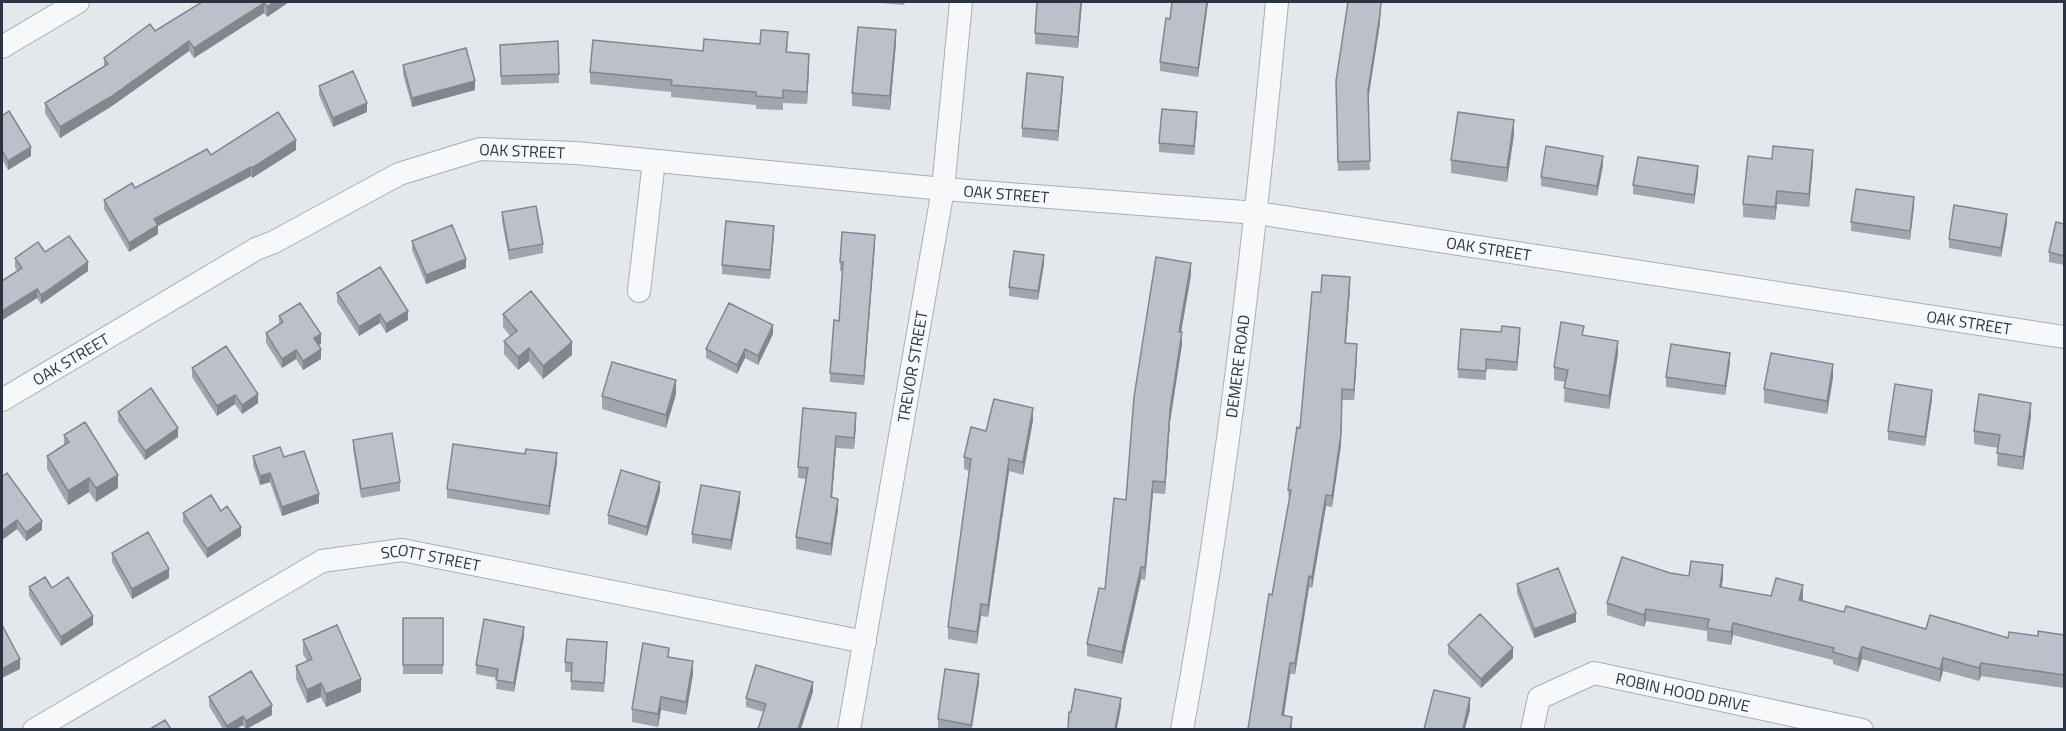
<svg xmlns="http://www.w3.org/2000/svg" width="2066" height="731" viewBox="0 0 2066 731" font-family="'Titillium Web',sans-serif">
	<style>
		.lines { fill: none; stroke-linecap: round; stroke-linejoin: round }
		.minor-casing { stroke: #a9aeb7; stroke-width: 24 }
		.minor { stroke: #f7f8fa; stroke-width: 22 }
		.wall { fill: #a1a5ae }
		.shaded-wall { fill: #83868d }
		.building { fill: #bbc0ca; stroke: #83868d; stroke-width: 1.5 }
		.labels { text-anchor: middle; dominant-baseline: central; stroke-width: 4.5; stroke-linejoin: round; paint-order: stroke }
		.street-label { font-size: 16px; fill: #2b3445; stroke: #f4f6f9 }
	</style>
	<rect width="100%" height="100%" fill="#e4e7ec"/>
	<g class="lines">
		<defs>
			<g id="minor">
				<path d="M2,47L78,2"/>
				<path d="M639,291L654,161"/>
				<path id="s1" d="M2,400L256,249L274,242L399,174L480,149L576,153L943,189L1257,213L2064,337"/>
				<path id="s2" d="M34,730L322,561L402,550L865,642"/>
				<path id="s3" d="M849,730L943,189L961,2"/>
				<path id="s4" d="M1182,730C1226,489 1254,245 1277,2"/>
				<path id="s5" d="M1532,730L1539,698L1594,673L1862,730"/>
			</g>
		</defs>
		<use href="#minor" class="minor-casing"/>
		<use href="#minor" class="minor"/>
	</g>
	<path class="wall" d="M202,2H289L267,17L264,13L194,58L189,51L112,106L60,138L45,113V103L104,67V58L155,31Z
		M869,2H905L904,5Z
		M1082,2L1078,48L1035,44V33Z
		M1208,2L1198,77L1160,71V62L1170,19Z
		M1380,23L1368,99L1370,170L1338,171L1336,81Z
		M558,41L559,83L501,85L500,45Z
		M896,43L890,110L852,106V93Z
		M760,44H788L787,52L809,66L807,104L783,103V110L756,109V105L671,97V92L590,84V72L703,51Z
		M403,65L475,90L412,107L403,74Z
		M319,86L367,112L333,127L319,95Z
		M1063,86L1058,141L1022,137V128Z
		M2,116L31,156L8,170L3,161Z
		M1197,121L1194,155L1159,152V143Z
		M1514,134L1507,182L1451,173V160Z
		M296,150L252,178L251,176L158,226V234L129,252L104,209V200L135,188L211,155Z
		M1813,163L1809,207L1777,204L1775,220L1743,217V204Z
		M1603,165L1597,196L1541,186V177Z
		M1698,175L1694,204L1633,194V185Z
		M1914,206L1910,240L1851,231V222Z
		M502,212L543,244V253L509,260L502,221Z
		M2007,223L2001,257L1949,248V239Z
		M2064,224V265L2049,262V252Z
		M774,235L770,279L722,274V265Z
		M69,236L88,262V271L41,304L37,298L3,320V330L2,331V281L17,271L15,267V258L38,242L45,252Z
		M412,241L466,268L426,284L412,250Z
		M875,244L864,385L830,382V373L839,321L843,271H840V262Z
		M1044,264L1038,300L1009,296V287Z
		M1191,275L1181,332L1182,344L1170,422L1165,494L1153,493L1145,580L1141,579L1122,664L1087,656V644L1105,589Z
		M1350,288L1346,343L1357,355L1354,400H1342L1341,445L1332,507L1326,506L1312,588L1309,587L1295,674H1290L1284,716L1292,717V729H1248L1289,501L1288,490L1300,428Z
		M337,293L408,320L386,333L380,323L359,336L337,302Z
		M503,314L572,355L543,379L529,361L518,370L504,354V341L510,336L503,327Z
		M279,316L321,344L318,345L321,359L303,370L296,359L282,368L266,343V333L279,325Z
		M773,334L758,365L745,358L737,374L706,358V349Z
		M1584,335L1618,354L1609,409L1564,402L1565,382L1554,380V367Z
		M1520,337L1517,371L1486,369V380L1458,378V369Z
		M1730,362L1725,395L1666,387V377Z
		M192,368L258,403L242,414L235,404L217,416L192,377Z
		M1833,377L1827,414L1764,403V389Z
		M676,394L666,428L602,409V396Z
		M1932,399L1925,446L1888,440V431Z
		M803,408L856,425L854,449L836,448L832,498L838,510L831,556L796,549V537L806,479L798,478V467Z
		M118,412L178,437L145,460L118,421Z
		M2031,416L2023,470L1997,466L1998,448L1974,444V431Z
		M1033,420L1023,475L1009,471L988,617L981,616L977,644L948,639V627L969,471L964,469V457L986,431Z
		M64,435L118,488L96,502L89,492L68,505L47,469V456L64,445Z
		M353,440L400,482V491L361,498L353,449Z
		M253,456L284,457L319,503L282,516L270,482L260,485L253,465Z
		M557,462L549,515L447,498V489Z
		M2,477L42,530L26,541L17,529L2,540Z
		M660,491L647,536L608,524V515Z
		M740,501L731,550L692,543V534Z
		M221,511L241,536L207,558L183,522V513Z
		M112,553L169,578L132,599L112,562Z
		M1670,573L1689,576L1723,578L1721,587L1771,596L1803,597V601L1844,612L1926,629L2008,638L2064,635V688L1981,676L1979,681L1943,671L1940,682L1862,659L1858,672L1833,664V660L1733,635L1731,645L1707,641V631L1646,621L1644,627L1607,615V603Z
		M1517,584L1576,622L1534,638L1517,593Z
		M29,587L52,588L93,625L61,646L29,596Z
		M403,618H443V674H403Z
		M524,636L514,692L496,689L497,678L476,674V665Z
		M303,640L361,692L326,707L321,697L307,703L296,679V666L307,661L303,654Z
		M1448,645L1513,658L1481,688L1448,654Z
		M607,651L604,692L571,690V672H565V662Z
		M669,657L693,674L686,715L661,710L658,727L632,722V709Z
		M979,683L972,729H944L938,728V719Z
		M813,692L764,712L746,707V698Z
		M209,697L272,715L247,729H245L243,725L236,729H223L209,706Z"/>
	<path class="shaded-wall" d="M275,2H289L267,17V7Z
		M1081,2H1082L1078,48V37Z
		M1207,2H1208L1198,77V68Z
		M1381,2L1380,23L1368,101V91Z
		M264,3V13L194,58V48Z
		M896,30V43L890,110V96Z
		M189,41V51L112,106L60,138V127Z
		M809,54V66L807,104V92Z
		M1063,77V86L1058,141V131Z
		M475,81V90L412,107V98Z
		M367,103V112L333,127V118Z
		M1197,112V121L1194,155V146Z
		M1514,120V134L1507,182V168Z
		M296,140V150L252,178V168Z
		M31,147V156L8,170V161Z
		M1813,150V163L1809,207V194Z
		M1603,156V165L1597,196V186Z
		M1698,166V175L1694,204V195Z
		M251,167V176L158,226V234L129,252V243L154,219Z
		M1777,191V204L1775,220V207Z
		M1914,197V206L1910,240V231Z
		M2007,214V223L2001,257V248Z
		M774,226V235L770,279V270Z
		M875,235V244L864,385V376Z
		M1044,255V264L1038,300V291Z
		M466,259V268L426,284V275Z
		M88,262V271L41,304V295Z
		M1191,263V275L1179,344V332Z
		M1350,277V288L1345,354V343Z
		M37,289V298L2,320V311Z
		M408,311V320L386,333V324Z
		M380,314V323L359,336V327Z
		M3,321V330L2,331V322Z
		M773,325V334L758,365V356Z
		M1520,328V337L1517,371V362Z
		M1182,332V344L1170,422L1165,494V482L1170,410Z
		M321,334V344L314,347V338Z
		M1618,341V354L1609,409V396Z
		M572,342V355L543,379V366Z
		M1357,344V355L1354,400V390Z
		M529,348V361L518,370V357Z
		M321,349V359L303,370V361Z
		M745,349V358L737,374V365Z
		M296,350V359L282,368V359Z
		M1730,353V362L1725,395V386Z
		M1833,364V377L1827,414V401Z
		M676,380V394L666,428V415Z
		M1342,389L1341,445L1332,507V496Z
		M1932,390V399L1925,446V437Z
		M258,394V403L242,414V405Z
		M235,395V404L217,416V406Z
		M2031,403V416L2023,470V457Z
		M1033,408V420L1023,475V462Z
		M856,413V425L854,449V438Z
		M178,428V437L145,460V451Z
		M836,436V448L831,509V497Z
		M557,453V462L549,515V506Z
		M1009,459V471L988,617V605Z
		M270,473V482L260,485V476Z
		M118,475V488L96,502V488Z
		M89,478V492L68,505V491Z
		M1153,481V493L1145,580V568Z
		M660,482V491L647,536V527Z
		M740,492V501L731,550V540Z
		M319,494V503L282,516V507Z
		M1326,495V506L1312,588V577Z
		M838,499V510L831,556V544Z
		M17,520V529L2,540V531Z
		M42,521V530L26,541V532Z
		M241,527V536L207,558V549Z
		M1723,565V578L1720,600V587Z
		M1141,567V579L1122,664V652Z
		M169,569V578L132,599V589Z
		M1309,576V587L1295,674V663Z
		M1803,585V597L1799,613V600Z
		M981,604V616L977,644V632Z
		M1646,609V621L1644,627V615Z
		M1576,613V622L1534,638V629Z
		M93,616V625L61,646V637Z
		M1733,623V635L1731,645V632Z
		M524,627V636L514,692V683Z
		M1862,647V659L1858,672V659Z
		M1513,648V658L1481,688V679Z
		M1943,658V671L1940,682V669Z
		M20,659V669L2,678V669Z
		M693,661V674L686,715V702Z
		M1290,663V674L1282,726V715Z
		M1981,663V676L1979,681V668Z
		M979,674V683L971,729V725Z
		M361,679V692L326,707V694Z
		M813,682V692L801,729H798Z
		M321,683V697L307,703V690Z
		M661,697V710L658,727V714Z
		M1121,698V707L1117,729H1115Z
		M1470,698V710L1465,729H1463Z
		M272,705V715L246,729V721Z
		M243,716V725L236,729H227V726Z"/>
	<path class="building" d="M202,2H275L267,7L264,3L194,48L189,41L112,96L60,127L45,103L108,64L104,58L150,24L155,31Z
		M1037,2H1081L1078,37L1035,33Z
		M1172,2H1207L1198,68L1160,62L1166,18L1170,19Z
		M1348,2H1381L1380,14L1368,91L1370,161L1338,162L1336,81Z
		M858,27L896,30L890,96L852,93Z
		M761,30L788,32L786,52L809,54L807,92L783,90V98L756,96V92L671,85L672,80L590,72L593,40L703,51L704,39L760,44Z
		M558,41L559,74L501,76L500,45Z
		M466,48L475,81L412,98L403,65Z
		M353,71L367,103L333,118L319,86Z
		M1027,73L1063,77L1058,131L1022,128Z
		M1162,109L1197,112L1194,146L1159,143Z
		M9,111L31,147L8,161L3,152L2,153V116Z
		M278,112L296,140L252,168L251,167L154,219L158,225L129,243L104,200L132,183L135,188L207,149L211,155Z
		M1458,112L1514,120L1507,168L1451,160Z
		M1546,146L1603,156L1597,186L1541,177Z
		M1773,146L1813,150L1809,194L1777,191L1775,207L1743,204L1748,156L1772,159Z
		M1638,157L1698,166L1694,195L1633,185Z
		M1856,189L1914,197L1910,231L1851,222Z
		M1954,205L2007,214L2001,248L1949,239Z
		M536,206L543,244L509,250L502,212Z
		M726,221L774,226L770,270L722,265Z
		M2056,222L2064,224V256L2049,252Z
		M452,225L466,259L426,275L412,241Z
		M842,232L875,235L864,376L830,373L834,320L839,321L843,262H840Z
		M69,236L88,262L41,295L37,289L2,311V281L22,268L15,258L38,242L45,252Z
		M1014,251L1044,255L1038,291L1009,287Z
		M1156,257L1191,263L1179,332H1182L1170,410L1165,482L1153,481L1145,568L1141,567L1122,652L1087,644L1099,588L1105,589L1114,498L1126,500L1134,397Z
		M380,267L408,311L386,324L380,314L359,327L337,293Z
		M1322,275L1350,277L1345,343L1357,344L1354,390L1342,389L1341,434L1332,496L1326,495L1312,577L1309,576L1295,663H1290L1282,715L1292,717L1290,729H1248L1269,594L1272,595L1291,490H1288L1297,427L1300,428L1312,292H1321Z
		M531,291L572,342L543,366L529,348L518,357L504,341L517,331L503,314Z
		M300,303L321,334L314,338L321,349L303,361L296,350L282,359L266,333L283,322L279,316Z
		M729,303L773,325L758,356L745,349L737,365L706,349Z
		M1561,322L1584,326L1582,335L1618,341L1609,396L1564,388L1568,370L1554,367Z
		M1502,326L1520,328L1517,362L1486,359V371L1458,369L1461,329L1501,332Z
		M1671,344L1730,353L1725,386L1666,377Z
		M226,346L258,394L242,405L235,395L217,406L192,368Z
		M1771,353L1833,364L1827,401L1764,389Z
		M612,362L676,380L666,415L602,396Z
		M1895,384L1932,390L1925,437L1888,431Z
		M151,388L178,428L145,451L118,412Z
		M1979,394L2031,403L2023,457L1997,453L2000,435L1974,431Z
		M994,399L1033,408L1023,462L1009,459L988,605L981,604L977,632L948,627L971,459L964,457L971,427L986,431Z
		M803,408L856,413L854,438L836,436L831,497L838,499L831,544L796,537L808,468L798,467Z
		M85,422L118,475L96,488L89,478L68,491L47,456L69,442L64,435Z
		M392,433L400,482L361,489L353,440Z
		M453,444L525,454L526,449L557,453L549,506L447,489Z
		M280,447L284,457L304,451L319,494L282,507L270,473L260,476L253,456Z
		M621,470L660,482L647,527L608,515Z
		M7,473L42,521L26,532L17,520L2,531V477Z
		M701,485L740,492L731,540L692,534Z
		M211,495L221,511L227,506L241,527L207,549L183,513Z
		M148,532L169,569L132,589L112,553Z
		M1622,557L1670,573L1689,576L1691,561L1723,565L1720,587L1771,596L1776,578L1803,585L1799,600L1844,612L1846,606L1926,629L1930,615L2008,638L2009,632L2038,636V631L2064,635V675L1981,663L1979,668L1943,658L1940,669L1862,647L1858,659L1833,652L1834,648L1733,623L1731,632L1707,628L1709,619L1646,609L1644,615L1607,603Z
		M1558,568L1576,613L1534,629L1517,584Z
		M45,577L52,588L68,577L93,616L61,637L29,587Z
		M1480,614L1513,648L1481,679L1448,645Z
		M403,618H443V665H403Z
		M484,619L524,627L514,683L496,680L498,669L476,665Z
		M2,625L20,659L2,669Z
		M337,625L361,679L326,694L321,683L307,690L296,666L312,659L303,640Z
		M567,639L607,642L604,683L571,681L572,663L565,662Z
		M643,643L669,648L668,657L693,661L686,702L661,697L658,714L632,709Z
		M756,665L813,682L798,729H758L766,704L746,698Z
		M945,669L979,674L971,725L938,719Z
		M251,671L272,705L246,721L243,716L227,726L209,697Z
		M1075,689L1121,698L1115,729H1068L1069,712H1071Z
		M1434,690L1470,698L1463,729H1424Z
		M165,720L171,729H150Z"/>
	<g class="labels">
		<g class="street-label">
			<text stroke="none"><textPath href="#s1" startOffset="584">OAK STREET</textPath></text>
			<text stroke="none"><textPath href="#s1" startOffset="1070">OAK STREET</textPath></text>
			<text stroke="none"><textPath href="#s1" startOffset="1556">OAK STREET</textPath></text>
			<text stroke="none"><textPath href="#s1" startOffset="2042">OAK STREET</textPath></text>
			<text stroke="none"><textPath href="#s1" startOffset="80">OAK STREET</textPath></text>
			<text stroke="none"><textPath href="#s3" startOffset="369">TREVOR STREET</textPath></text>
			<text stroke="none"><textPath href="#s4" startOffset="368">DEMERE ROAD</textPath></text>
			<text stroke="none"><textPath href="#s2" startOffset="444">SCOTT STREET</textPath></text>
			<text stroke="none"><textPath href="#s5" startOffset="184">ROBIN HOOD DRIVE</textPath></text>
		</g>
	</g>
	<rect width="2066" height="731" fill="none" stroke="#2b3445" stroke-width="6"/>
</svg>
